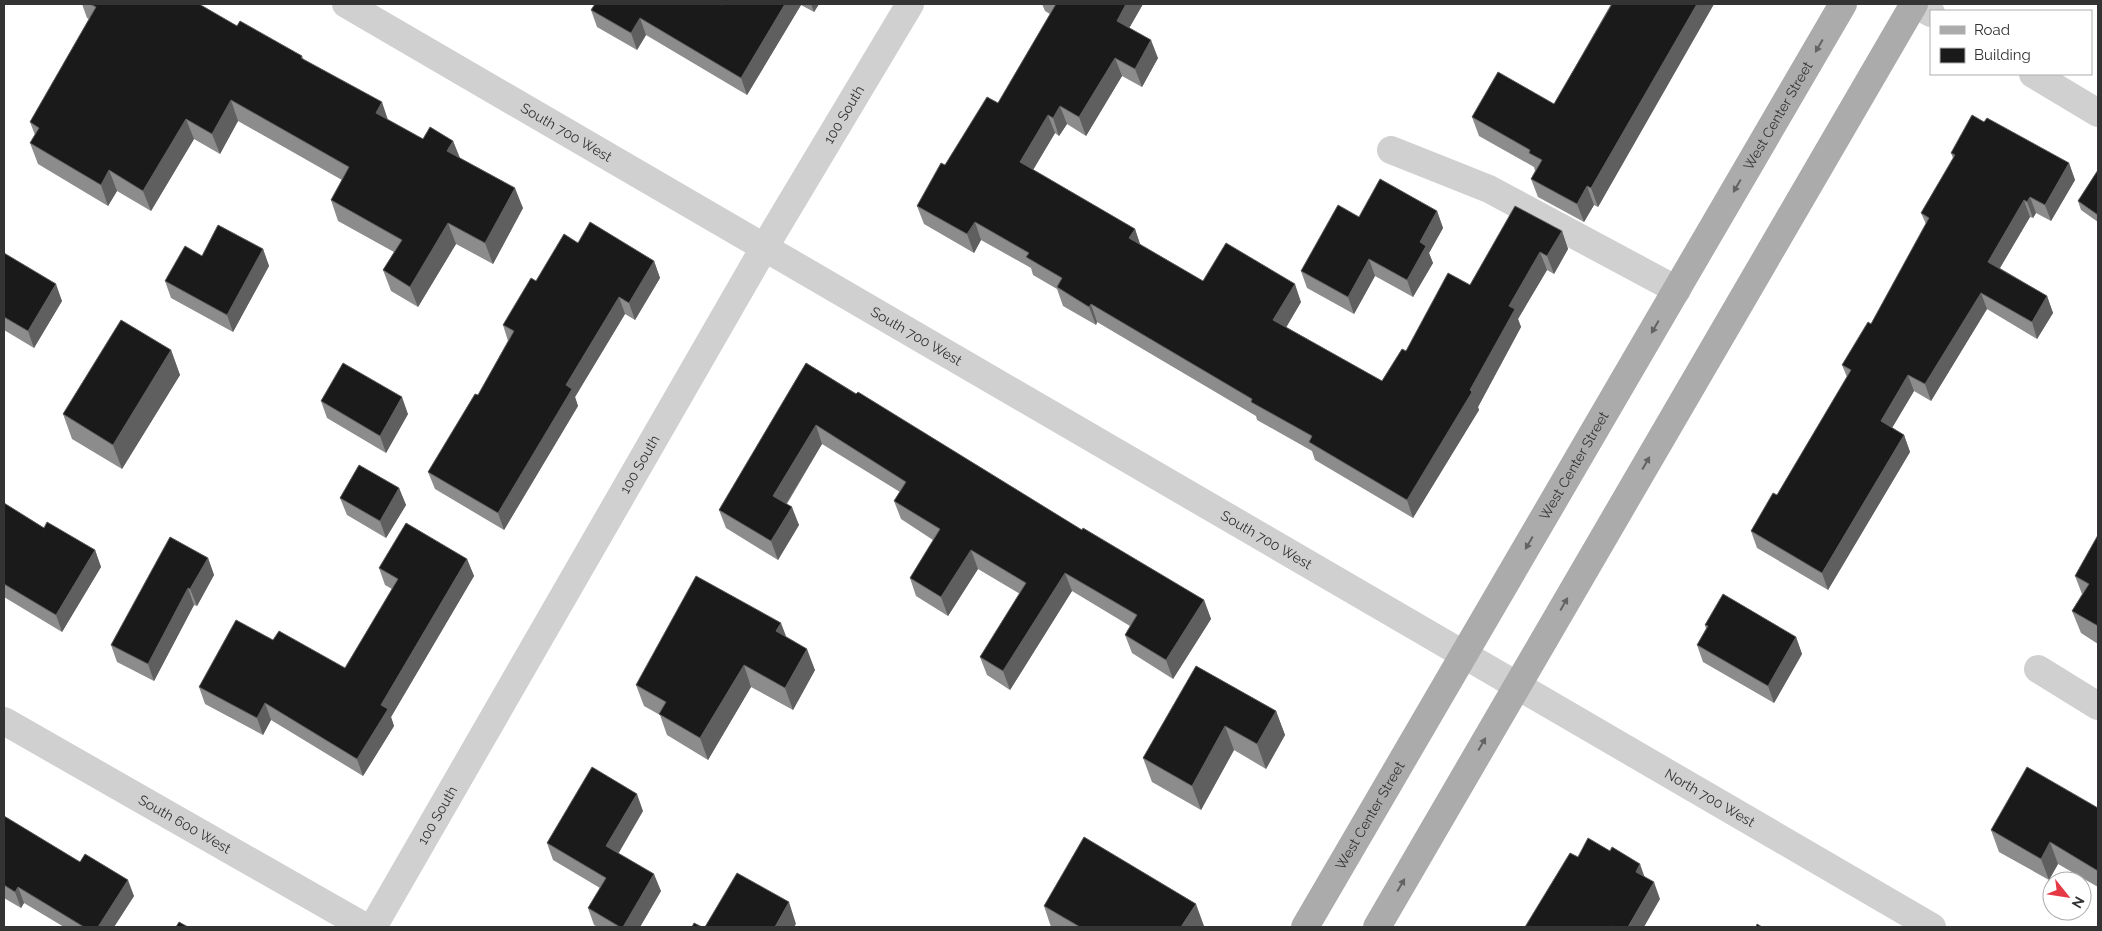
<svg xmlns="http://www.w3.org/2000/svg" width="2102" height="931" viewBox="0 0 2102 931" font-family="Raleway,sans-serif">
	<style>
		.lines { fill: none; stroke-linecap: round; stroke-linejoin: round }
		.minor { stroke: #d0d0d0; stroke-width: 28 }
		.major { stroke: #ababab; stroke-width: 28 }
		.wall { fill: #8c8c8c }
		.shaded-wall { fill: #5f5f5f }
		.building { fill: #1a1a1a; stroke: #5f5f5f }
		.oneway { fill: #636363 }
		.labels { text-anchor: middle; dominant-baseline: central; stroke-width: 5; stroke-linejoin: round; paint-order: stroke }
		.street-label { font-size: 14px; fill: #333; stroke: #fff }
	</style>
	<rect width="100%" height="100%" fill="#fff"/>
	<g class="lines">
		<g class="minor">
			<path id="s1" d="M346,4L1932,927"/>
			<path d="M1915,4L1931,13"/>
			<path d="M2033,74L2098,113"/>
			<path d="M1391,150L1489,189L1677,290"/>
			<path d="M2038,669L2098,706"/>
			<path id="s2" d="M4,721L365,927"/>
			<path id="s3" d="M373,927L764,248L910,4"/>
		</g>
		<g class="major">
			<path id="s4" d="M1305,927L1843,4"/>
			<path d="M1377,927L1914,4"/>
		</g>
	</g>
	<path class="wall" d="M82,4H199L237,26L302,56L304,60L388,120L423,139L453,141L460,158L523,208L493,264L456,244L418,307L391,291L383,270L394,252L338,221L331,200L342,180L238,121L220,154L194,139L151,211L117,191L108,206L38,164L30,143L35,135L30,122L89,19L87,18Z
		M722,4H819L814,12L801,5L747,95L646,35L637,50L597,27L591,10L722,5Z
		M1042,4H1143L1129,28L1158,58L1142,87L1122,76L1086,136L1067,124L1059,136L1055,133L1033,170L1135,229L1140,244L1203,281L1301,302L1286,327L1382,381L1406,351L1470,285L1562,231L1568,249L1554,274L1547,270L1518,319L1521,327L1478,407L1479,410L1413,518L1315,460L1312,451L1257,420L1256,416L1097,322L1096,325L1063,306L1057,289L1033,275L1031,268L981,240L974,253L924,224L917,206L945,165L998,103L1050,14L1045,11Z
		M1610,4H1714L1598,207L1594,205L1584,222L1538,197L1531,179L1535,171L1534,167L1479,136L1472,117L1554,104L1611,4Z
		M1984,122L2069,163L2075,180L2051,221L2036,213L2033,218L2030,217L2000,268L2047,296L2053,313L2037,339L1987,309L1931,401L1914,391L1892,428L1904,435L1910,452L1828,590L1757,548L1751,531L1777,495L1847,377L1842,365L1871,324L1926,224L1921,213L1953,158L1951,153Z
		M2098,170V222L2081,210L2078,201Z
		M1437,211L1443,228L1429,253L1433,263L1413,297L1375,276L1354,314L1307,288L1301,271L1359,217Z
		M578,243L654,261L660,278L635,320L625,314L575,397L578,406L504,530L435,489L428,472L478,395L508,341L503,325L536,281Z
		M263,249L269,266L233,332L171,298L165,281L202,256Z
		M4,253L62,301L34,348L4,330Z
		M171,350L180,375L122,469L72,439L63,414Z
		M806,363L1082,530L1204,600L1211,619L1173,679L1132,653L1125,635L1130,626L1072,591L1010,690L987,675L980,657L1020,594L978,569L948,616L916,596L910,578L933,540L901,519L894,501L900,492L822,444L787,504L799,525L778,560L726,528L719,510Z
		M321,401L408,414L386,453L327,418Z
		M399,488L406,505L386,538L347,515L340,498Z
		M4,503L44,528L95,550L101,567L62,632L4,597Z
		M2098,535V644L2081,633L2072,611L2082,594L2075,576Z
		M208,558L214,575L197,606L194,605L154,681L117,662L111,645Z
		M467,559L474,576L391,717L394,726L363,776L271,720L263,735L205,704L199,687L273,640L345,668L392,589L385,585L379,568Z
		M1705,625L1796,637L1802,654L1774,703L1703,662L1697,645L1706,629Z
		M786,637L815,670L793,710L751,687L708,760L667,735L660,715L644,706L636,685Z
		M1196,666L1276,711L1285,735L1266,769L1234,750L1201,810L1152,782L1143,758Z
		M2098,808V887L2058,864L2049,880L1999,852L1991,830Z
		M643,811L618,853L661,891L640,927H598L594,925L588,908L600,888L553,860L547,843Z
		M4,816L134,896L114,927H64L24,903L21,908L4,898Z
		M1044,906L1204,926L1203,927H1051Z"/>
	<path class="shaded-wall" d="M785,4H800L801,5L747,95L741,78Z
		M811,4H819L814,12Z
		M1126,4H1143L1123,39L1117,21Z
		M1697,4H1714L1598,207L1591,188Z
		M640,18L646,35L637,50L631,33Z
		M1151,40L1158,58L1142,87L1135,69Z
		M1115,58L1122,76L1086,136L1079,117Z
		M231,100L238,121L220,154L212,134Z
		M382,102L389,123L376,113Z
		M1060,106L1067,124L1059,136L1053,118Z
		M1048,115L1055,133L1027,180L1020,162Z
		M186,119L194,139L151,211L143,191Z
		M453,141L461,161L447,151Z
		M2069,163L2075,180L2051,221L2045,205Z
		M109,170L117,191L108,206L101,185Z
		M1587,186L1594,205L1584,222L1577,204Z
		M515,188L523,208L493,264L485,243Z
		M2030,197L2036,213L2033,218L2027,202Z
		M2024,200L2030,217L1994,278L1988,262Z
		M1437,211L1443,228L1429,253L1433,263L1413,297L1407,280L1420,242Z
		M975,222L981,240L974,253L967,234Z
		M448,223L456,244L418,307L410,287Z
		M1135,229L1141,247L1129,238Z
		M1562,231L1568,249L1554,274L1547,256Z
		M263,249L269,266L233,332L227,315Z
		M1540,252L1547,270L1518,319L1521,327L1478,407L1479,410L1413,518L1407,500L1509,306Z
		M1369,259L1375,276L1354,314L1348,297Z
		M654,261L660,278L635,320L629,303Z
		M56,284L62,301L34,348L28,331Z
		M1295,284L1301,302L1280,338L1273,320Z
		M1981,293L1987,309L1931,401L1925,384Z
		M2047,296L2053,313L2037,339L2032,322Z
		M619,297L625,314L575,397L578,406L504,530L498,513L566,385Z
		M1091,304L1097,322L1096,325L1089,307Z
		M171,350L180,375L122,469L113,445Z
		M1908,375L1914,391L1886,438L1881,421Z
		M402,397L408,414L386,453L380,436Z
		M816,425L822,444L780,514L773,496Z
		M1904,435L1910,452L1828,590L1822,573Z
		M399,488L406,505L386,538L380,521Z
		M792,507L799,525L778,560L771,541Z
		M95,550L101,567L62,632L56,615Z
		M971,550L978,569L948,616L941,597Z
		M208,558L214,575L197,606L190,589Z
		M467,559L474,576L391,717L394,726L363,776L357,759L381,705Z
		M1065,573L1072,591L1010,690L1003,671Z
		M188,588L194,605L154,681L148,664Z
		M1204,600L1211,619L1173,679L1166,660Z
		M781,623L789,644L776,631Z
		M1796,637L1802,654L1774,703L1768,686Z
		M807,649L815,670L793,710L785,688Z
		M744,665L751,687L708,760L700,738Z
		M265,703L271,720L263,735L257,718Z
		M1276,711L1285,735L1266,769L1257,744Z
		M1225,726L1234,750L1201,810L1192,786Z
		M637,794L643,811L613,863L606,846Z
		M2050,842L2058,864L2049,880L2041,859Z
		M1640,864L1646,881L1636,872Z
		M654,874L661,891L640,927H623Z
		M128,880L134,896L114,927H98Z
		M1654,882L1660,899L1644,927H1628Z
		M18,887L24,903L21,908L15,892Z
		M789,902L796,924L794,927H775Z
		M1196,904L1204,926L1203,927H1181Z"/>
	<path class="building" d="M90,4H199L237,26L240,21L302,56L301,58L382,102L376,113L423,139L430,127L453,141L447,151L515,188L485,243L448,223L410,287L383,270L402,240L331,200L349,167L231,100L212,134L186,119L143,191L109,170L101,185L30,143L39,128L30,122L96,7Z
		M595,4H720L722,5V4H785L741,78L640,18L631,33L591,10Z
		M1056,4H1126L1117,21L1151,40L1135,69L1115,58L1079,117L1060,106L1053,118L1048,115L1020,162L1135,229L1129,238L1203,281L1226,243L1295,284L1273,320L1382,381L1402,349L1406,351L1448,273L1470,285L1515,206L1562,231L1547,256L1540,252L1509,306L1515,309L1470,390L1472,392L1407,500L1309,442L1312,436L1251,402L1252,399L1091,304L1089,307L1057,287L1062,278L1026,257L1029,253L975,222L967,234L917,206L941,163L945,165L987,97L998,103Z
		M1612,4H1697L1591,188L1587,186L1577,204L1531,179L1542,160L1529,153L1530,150L1472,117L1498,72L1554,104Z
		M1972,115L1984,122L1987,118L2069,163L2045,205L2030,197L2027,202L2024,200L1988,262L2047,296L2032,322L1981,293L1925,384L1908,375L1881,421L1904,435L1822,573L1751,531L1773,493L1777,495L1851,370L1842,365L1868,322L1871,324L1929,218L1921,213L1955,155L1951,153Z
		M2098,170V215L2078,201Z
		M1380,179L1437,211L1420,242L1426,246L1407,280L1369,259L1348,297L1301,271L1338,205L1359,217Z
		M590,222L654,261L629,303L619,297L566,385L572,389L498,513L428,472L475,394L478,395L514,331L503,325L531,278L536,281L564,234L578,243Z
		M218,225L263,249L227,315L165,281L185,246L202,256Z
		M4,253L56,284L28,331L4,317Z
		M121,320L171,350L113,445L63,414Z
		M343,363L402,397L380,436L321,401Z
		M806,363L856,394L858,392L1082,530L1083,528L1204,600L1166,660L1125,635L1137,615L1065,573L1003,671L980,657L1026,583L971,550L941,597L910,578L940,529L894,501L906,482L816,425L773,496L792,507L771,541L719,510Z
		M359,465L399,488L380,521L340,498Z
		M4,503L44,528L47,522L95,550L56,615L4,584Z
		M406,523L467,559L381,705L388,709L357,759L265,703L257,718L199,687L236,620L273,640L279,631L345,668L398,579L379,568Z
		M2098,535V626L2072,611L2089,584L2075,576Z
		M170,537L208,558L190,589L188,588L148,664L111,645Z
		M696,576L781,623L776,631L807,649L785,688L744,665L700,738L659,714L666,702L636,685Z
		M1723,594L1796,637L1768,686L1697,645L1708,626L1705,625Z
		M1196,666L1276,711L1257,744L1225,726L1192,786L1143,758Z
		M592,767L637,794L606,846L654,874L623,927H620L588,908L606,878L547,843Z
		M2027,767L2098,808V871L2050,842L2041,859L1991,830Z
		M4,816L80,862L85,854L128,880L98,927H84L18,887L15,892L4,885Z
		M1084,837L1196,904L1181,927H1080L1044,906Z
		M1588,838L1610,851L1612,847L1640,864L1636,872L1654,882L1628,927H1614L1612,926L1611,927H1525L1570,853L1578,857Z
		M737,873L789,902L775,927H705Z
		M179,922L188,927H176Z
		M694,923L702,927H692Z
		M1757,924L1762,927H1756Z"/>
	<defs><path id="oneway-solid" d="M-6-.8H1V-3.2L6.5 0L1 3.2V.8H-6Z" transform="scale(1.25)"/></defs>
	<g class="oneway">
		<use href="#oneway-solid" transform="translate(1819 46) rotate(120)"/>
		<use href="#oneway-solid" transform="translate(1737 186) rotate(120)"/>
		<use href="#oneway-solid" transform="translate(1655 327) rotate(120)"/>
		<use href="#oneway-solid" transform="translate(1646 463) rotate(-60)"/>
		<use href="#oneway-solid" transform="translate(1529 543) rotate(120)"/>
		<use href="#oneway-solid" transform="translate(1564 604) rotate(-60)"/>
		<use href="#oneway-solid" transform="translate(1482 744) rotate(-60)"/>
		<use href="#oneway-solid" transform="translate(1401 885) rotate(-60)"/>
	</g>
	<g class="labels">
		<g class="street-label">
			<text stroke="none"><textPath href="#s3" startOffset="939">100 South</textPath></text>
			<text stroke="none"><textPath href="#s4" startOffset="939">West Center Street</textPath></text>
			<text stroke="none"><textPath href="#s1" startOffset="255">South 700 West</textPath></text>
			<text stroke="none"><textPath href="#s1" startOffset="660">South 700 West</textPath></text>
			<text stroke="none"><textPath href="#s3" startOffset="534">100 South</textPath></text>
			<text stroke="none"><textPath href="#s4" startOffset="534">West Center Street</textPath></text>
			<text stroke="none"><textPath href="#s1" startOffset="1065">South 700 West</textPath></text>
			<text stroke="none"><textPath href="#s1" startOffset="1578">North 700 West</textPath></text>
			<text stroke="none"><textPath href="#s3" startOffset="129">100 South</textPath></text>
			<text stroke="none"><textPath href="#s4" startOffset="129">West Center Street</textPath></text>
			<text stroke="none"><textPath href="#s2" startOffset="208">South 600 West</textPath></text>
		</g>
	</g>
	<rect width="2102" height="931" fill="none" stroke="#333333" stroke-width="10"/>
	<rect x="1930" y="10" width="162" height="65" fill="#ffffff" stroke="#adadad"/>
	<rect x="1940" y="26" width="25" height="8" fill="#ababab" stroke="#adadad"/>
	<text x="1974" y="35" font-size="15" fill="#333333">Road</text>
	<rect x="1940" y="48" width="25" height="15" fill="#1a1a1a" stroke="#adadad"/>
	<text x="1974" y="60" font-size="15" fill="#333333">Building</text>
	<g transform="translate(2067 896) rotate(120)"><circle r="24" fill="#ffffff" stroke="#adadad"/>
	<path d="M0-4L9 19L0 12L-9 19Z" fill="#e63946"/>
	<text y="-8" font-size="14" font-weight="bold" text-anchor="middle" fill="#333333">N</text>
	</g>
</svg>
